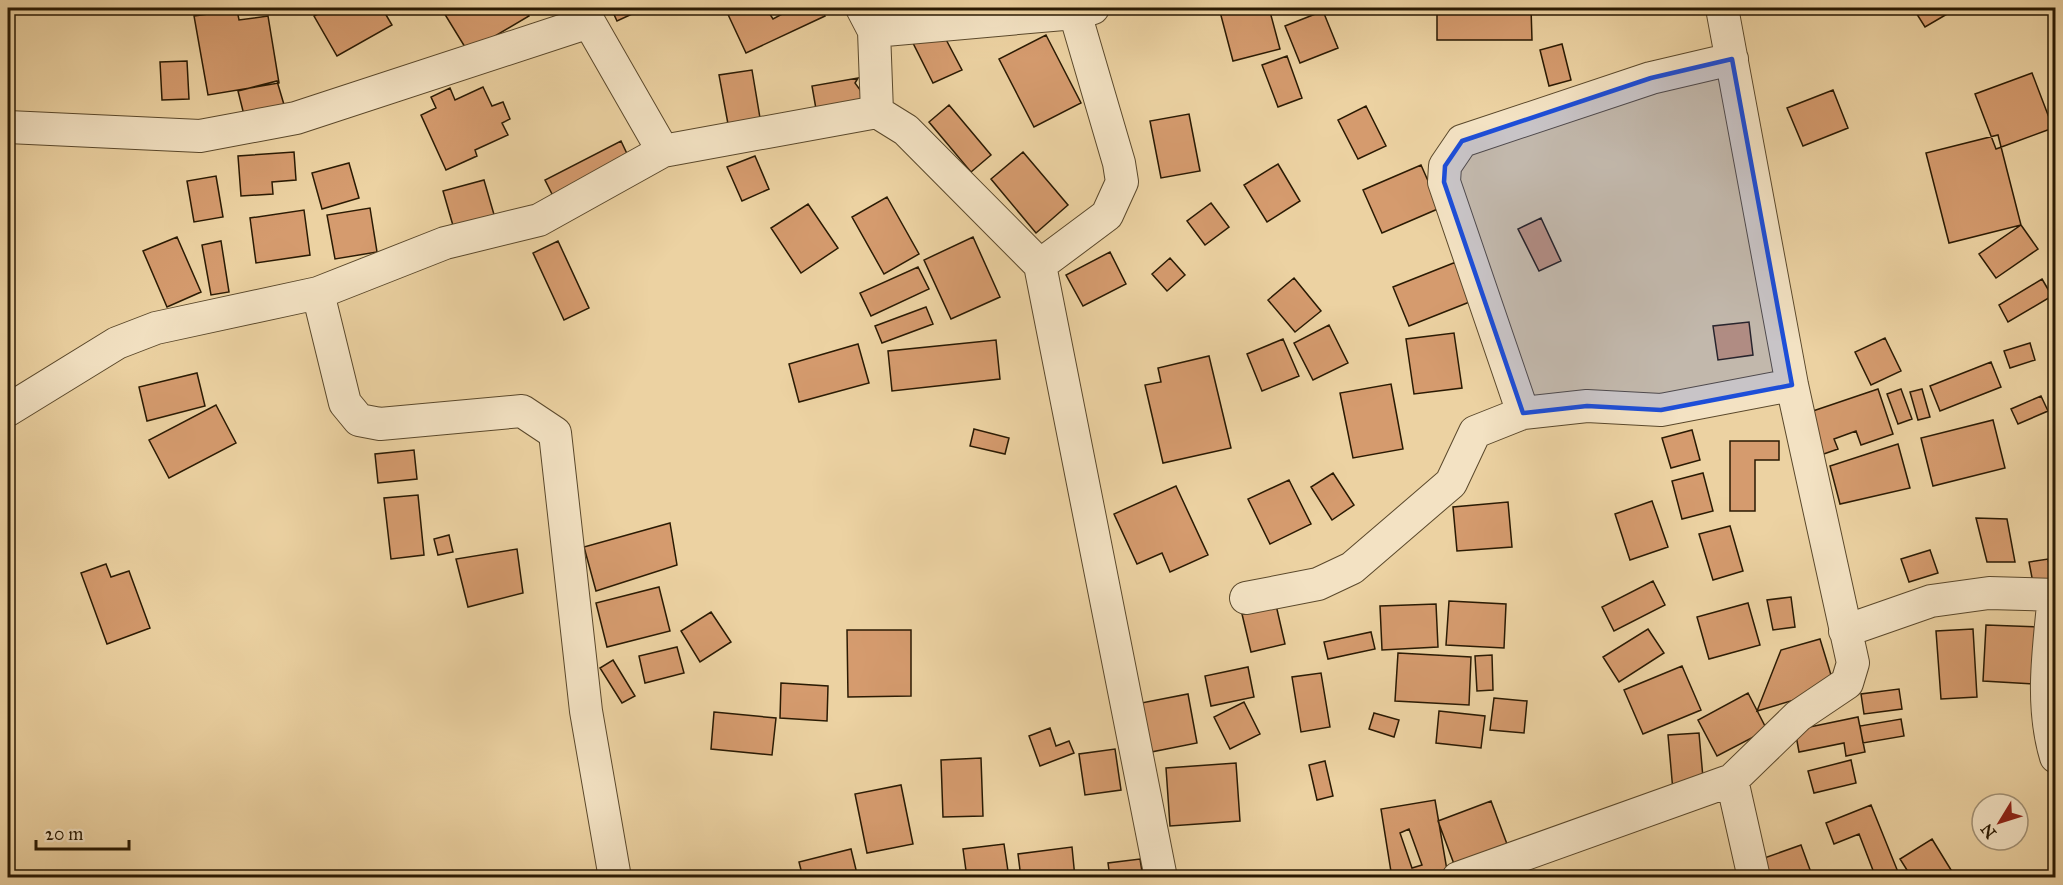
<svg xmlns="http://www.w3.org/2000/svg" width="2063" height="885" viewBox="0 0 2063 885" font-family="'IM FELL Great Primer',serif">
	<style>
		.building { fill: #d59b6e; stroke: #2a1a03; stroke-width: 1.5; fill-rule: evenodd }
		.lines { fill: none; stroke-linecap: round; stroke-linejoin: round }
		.street-casing { stroke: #5a482b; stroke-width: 34 }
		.street { stroke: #f3e2c3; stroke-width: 32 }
		.marked { fill: #1d4ed8; fill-opacity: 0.2; stroke: #1d4ed8; stroke-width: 4.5; stroke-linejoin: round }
	</style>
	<rect width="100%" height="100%" fill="#ecd2a2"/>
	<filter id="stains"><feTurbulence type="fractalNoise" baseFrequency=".00333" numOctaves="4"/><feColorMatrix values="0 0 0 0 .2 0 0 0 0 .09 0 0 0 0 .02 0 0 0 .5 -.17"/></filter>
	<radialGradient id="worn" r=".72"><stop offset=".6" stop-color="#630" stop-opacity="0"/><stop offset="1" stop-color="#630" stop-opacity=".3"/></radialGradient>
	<path class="building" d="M329,8H382L392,25L337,56L314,16Z
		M441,8H524L529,16L468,52Z
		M611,8H645L617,21Z
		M725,8H766L773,19L786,12L783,8H822L825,16L746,53Z
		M906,8H968L908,17Z
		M1219,8H1269L1280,49L1233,61Z
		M1299,8H1341L1299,11Z
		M1437,8H1531L1532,40H1437Z
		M1913,8H1952L1954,10L1925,27Z
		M237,10L239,20L268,16L279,83L208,95L194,16Z
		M1323,11L1338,48L1300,63L1285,26Z
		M941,30L962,70L933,83L913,43Z
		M1046,35L1081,103L1034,127L999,59Z
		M1562,44L1571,80L1549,86L1540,50Z
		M1287,56L1302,98L1278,107L1262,65Z
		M187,61L189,99L162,100L160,62Z
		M752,70L760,118L728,124L719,75Z
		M2032,73L2053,128L1996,149L1975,94Z
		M858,78L855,83L866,98L816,109L812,86Z
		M277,81L285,108L245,119L238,91Z
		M483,87L492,106L503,102L510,119L502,123L508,135L475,150L477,156L446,170L421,115L436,108L431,97L450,88L455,100Z
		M1833,90L1848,128L1803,146L1787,108Z
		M949,105L991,155L971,172L929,122Z
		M1366,106L1386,146L1358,159L1338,120Z
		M1189,114L1200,171L1161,178L1150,121Z
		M1998,135L2021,225L1949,243L1926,153Z
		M621,141L629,158L553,196L545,180Z
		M294,152L296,180L272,182L273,194L241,196L238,156Z
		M1023,152L1068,205L1036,233L991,179Z
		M755,156L769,189L742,201L727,167Z
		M349,163L359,198L322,209L312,173Z
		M1278,164L1300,201L1267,222L1244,185Z
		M1421,165L1440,208L1382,233L1363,190Z
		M216,176L223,217L194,222L187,181Z
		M484,180L495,218L454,229L443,191Z
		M887,197L919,254L884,274L852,217Z
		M1211,203L1229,227L1205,245L1187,221Z
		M808,204L838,248L801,273L771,228Z
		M370,208L377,252L335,259L327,215Z
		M304,210L310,255L256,263L250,218Z
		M1541,218L1561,261L1539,271L1518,229Z
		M2021,225L2038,249L1996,278L1979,254Z
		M177,237L201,292L167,307L143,251Z
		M973,237L1000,297L951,319L924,260Z
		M221,241L229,292L211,295L202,245Z
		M558,241L589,308L564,320L533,253Z
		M1110,252L1126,284L1083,306L1066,275Z
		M1170,258L1185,275L1167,291L1152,274Z
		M1456,262L1472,301L1409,326L1393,287Z
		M918,267L929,289L871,316L860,293Z
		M1294,278L1321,311L1295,332L1268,300Z
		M2042,279L2052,296L2008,322L1999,305Z
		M926,307L933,324L882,343L875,326Z
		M1749,322L1753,355L1718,360L1713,326Z
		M1329,325L1348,363L1313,380L1294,343Z
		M1454,333L1462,388L1414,394L1406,339Z
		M1885,338L1901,371L1871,385L1855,352Z
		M1283,339L1299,376L1262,391L1247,354Z
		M996,340L1000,379L892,391L888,351Z
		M2030,343L2035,360L2010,368L2004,351Z
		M858,344L869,383L799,402L789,364Z
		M2056,344V362L2049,347Z
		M1209,356L1231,448L1163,463L1145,385L1161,382L1158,368Z
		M1991,362L2001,387L1940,411L1930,386Z
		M197,373L205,406L147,421L139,387Z
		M1391,384L1403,449L1353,458L1340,393Z
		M1878,389L1893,434L1861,445L1856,431L1834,439L1838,449L1818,456L1804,414Z
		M1901,389L1912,419L1898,424L1887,394Z
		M1922,389L1930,417L1918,420L1910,392Z
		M2041,396L2048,411L2018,424L2011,409Z
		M216,405L236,443L169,478L149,440Z
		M1993,420L2005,468L1933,486L1921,438Z
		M974,429L1009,438L1005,454L970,446Z
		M1692,430L1700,460L1671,468L1662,438Z
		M1730,441H1779V460H1755V511H1730Z
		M1898,444L1910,488L1840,504L1830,466Z
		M414,450L417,479L378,483L375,454Z
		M1333,473L1354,505L1332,520L1311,487Z
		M1703,473L1713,511L1682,519L1672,481Z
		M1289,480L1311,524L1270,544L1248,499Z
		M1176,486L1208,555L1170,572L1162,553L1137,564L1114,514Z
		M418,495L424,555L391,559L384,498Z
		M1652,501L1668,547L1630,560L1615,514Z
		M1508,502L1512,547L1457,551L1453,507Z
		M1976,518L2007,519L2015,562H1987Z
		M670,523L677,565L596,591L584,547Z
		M1730,526L1743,571L1713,580L1699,534Z
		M449,535L453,552L438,555L434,539Z
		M517,549L523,593L468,607L456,559Z
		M1930,550L1938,573L1909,582L1901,559Z
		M2048,559L2052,580L2033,583L2029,562Z
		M106,564L111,577L129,571L150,628L107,644L81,573Z
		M1653,581L1665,605L1614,631L1602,607Z
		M659,587L670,631L607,647L596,603Z
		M1791,597L1795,627L1773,630L1767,600Z
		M1449,601L1506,604L1504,648L1446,645Z
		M1748,603L1760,645L1709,659L1697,617Z
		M1436,604L1438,647L1382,650L1380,606Z
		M1276,605L1285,644L1251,652L1242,614Z
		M711,612L731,642L700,662L681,631Z
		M1986,625L2038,627L2035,684L1983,681Z
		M1648,629L1664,653L1619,682L1603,657Z
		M1973,629L1977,697L1941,699L1936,631Z
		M847,630H911V696L848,697Z
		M1371,632L1375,649L1328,659L1324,642Z
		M1820,639L1835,688L1757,711L1781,650Z
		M677,647L684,673L645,683L639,656Z
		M1398,653L1471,657L1469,705L1395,701Z
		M1492,655L1493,690L1477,691L1475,656Z
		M613,660L635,696L622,703L600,668Z
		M1682,666L1701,710L1643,734L1624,690Z
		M1248,667L1254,697L1211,706L1205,676Z
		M1321,673L1330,727L1301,732L1292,677Z
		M781,683L828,686L827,721L780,718Z
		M1899,689L1902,709L1864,714L1861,694Z
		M1748,693L1767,730L1717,756L1698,720Z
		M1188,694L1197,743L1146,753L1136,704Z
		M1494,698L1527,701L1524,733L1490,730Z
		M1244,702L1260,734L1230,749L1214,717Z
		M1439,711L1485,716L1481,748L1436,743Z
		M714,712L776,718L772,755L711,749Z
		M1374,713L1399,720L1394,737L1369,729Z
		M1858,717L1865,752L1846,756L1844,743L1799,752L1795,730Z
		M1901,719L1904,736L1863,743L1860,726Z
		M1050,728L1056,746L1069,741L1074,753L1040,766L1029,736Z
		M1699,733L1704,789L1673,791L1668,735Z
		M1115,749L1121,790L1085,795L1079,754Z
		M981,758L983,816L943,817L941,760Z
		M1851,760L1856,783L1814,793L1808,771Z
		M1325,761L1333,796L1317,800L1309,765Z
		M1236,763L1240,821L1170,826L1166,768Z
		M901,785L913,844L867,853L855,794Z
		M1435,800L1448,876L1392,878L1381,809ZM1409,829L1422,865L1412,868L1400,833Z
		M1491,801L1507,844L1454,864L1438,821Z
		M1871,805L1898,872L1884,878H1876L1859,834L1834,844L1826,823Z
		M1932,839L1956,878H1912L1900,859Z
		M1004,844L1009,878H967L963,849Z
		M1801,845L1813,878H1759L1753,862Z
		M1072,847L1075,878H1021L1018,854Z
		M851,849L858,878H803L799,862Z
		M1140,859L1143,878H1110L1108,863Z
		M774,873L775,878H756Z"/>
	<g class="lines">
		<defs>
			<path id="street" d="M581,8L663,151
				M862,8L874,31L877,112
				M874,31L1075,13L1093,8
				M8,127L200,136L296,118L589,22
				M1040,265L1107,215L1122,182L1119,163L1075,13
				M318,293L345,403L359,420L380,424L522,411L555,433L586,711L615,878
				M8,410L117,343L156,328L318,293L445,243L539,220L663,151L877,112L906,130L1040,265L1161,878
				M1523,413L1444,182L1445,166L1462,141L1651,78L1732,59
				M2054,595C2049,649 2040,704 2056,757
				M1246,598L1318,584L1352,568L1451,483L1475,432L1523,413L1587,406L1661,410L1792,385
				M1845,631L1931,601L1989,593L2056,595
				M1732,780L1754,878
				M1458,878L1732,780L1798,716L1847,683L1853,663L1792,385L1722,8"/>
		</defs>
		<use href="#street" class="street-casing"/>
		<use href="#street" class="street"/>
	</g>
	<path class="marked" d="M1732,59L1792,385L1661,410L1587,406L1523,413L1444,182L1445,166L1462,141L1651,78Z"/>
	<rect width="2063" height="885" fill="none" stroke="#ecd2a2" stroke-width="30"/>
	<rect x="9" y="9" width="2045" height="867" fill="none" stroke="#2a1a03" stroke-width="3"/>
	<rect x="15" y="15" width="2033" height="855" fill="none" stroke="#2a1a03" stroke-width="1.5"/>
	<g transform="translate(2000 822) rotate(232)"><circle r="28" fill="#f3e2c3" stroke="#a39276" stroke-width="1.5"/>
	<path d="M0-4.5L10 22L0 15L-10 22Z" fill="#8f2418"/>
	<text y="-9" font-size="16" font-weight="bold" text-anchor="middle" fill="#2a1a03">N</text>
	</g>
	<path d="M36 840v9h93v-9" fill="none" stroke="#2a1a03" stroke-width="3"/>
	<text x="45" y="840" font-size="18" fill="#2a1a03" stroke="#f3e2c3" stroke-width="4.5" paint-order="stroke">20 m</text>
	<rect width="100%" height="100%" filter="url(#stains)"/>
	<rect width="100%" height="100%" fill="url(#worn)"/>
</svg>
